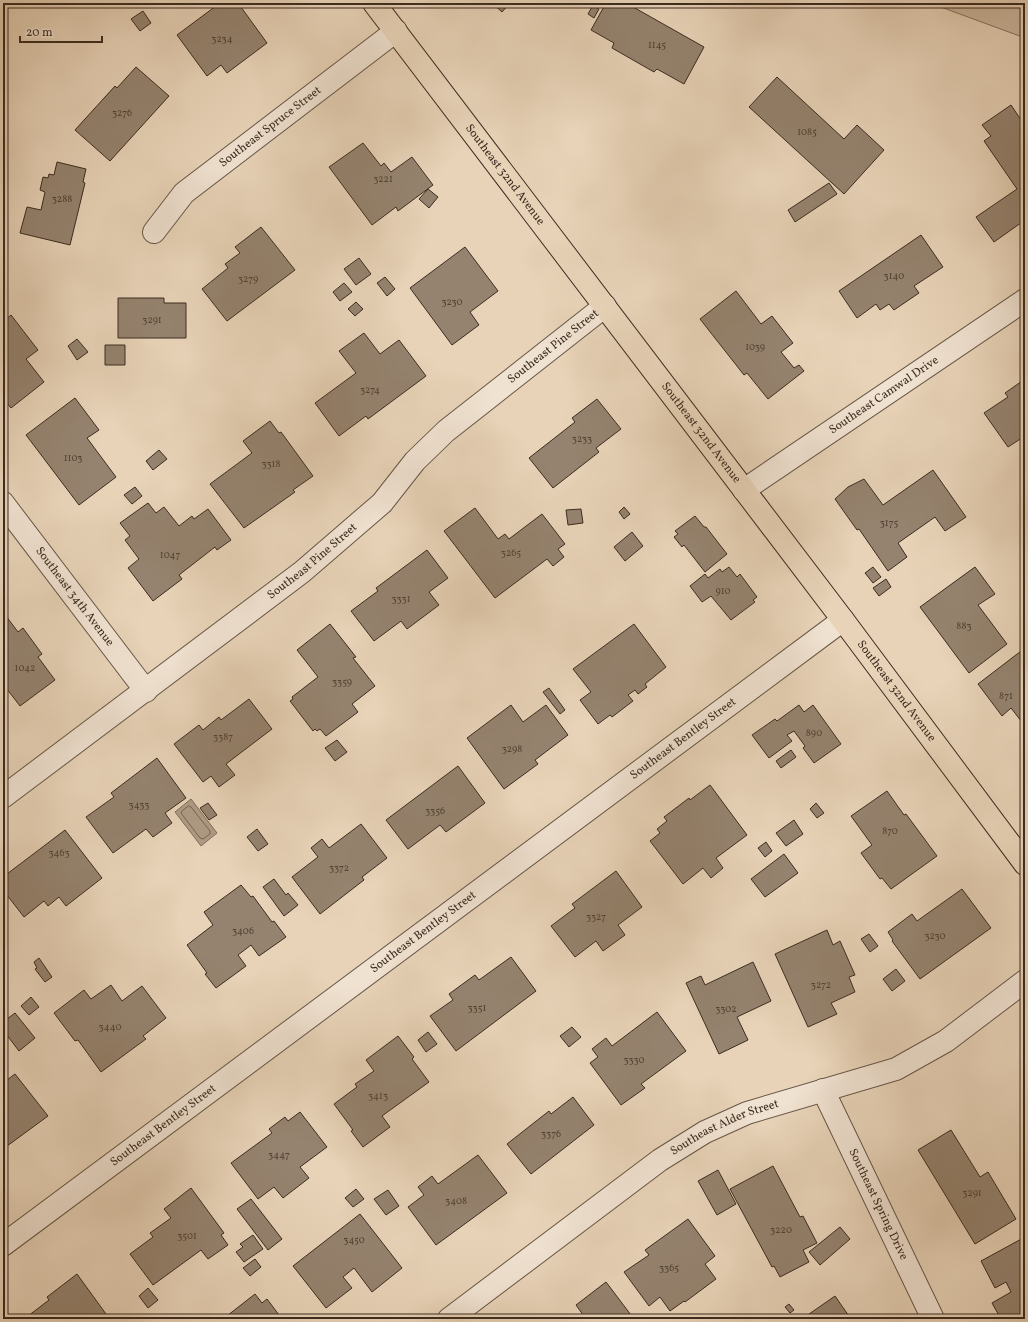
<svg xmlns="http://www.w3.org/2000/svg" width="1028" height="1322" viewBox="0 0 1028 1322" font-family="Vollkorn,serif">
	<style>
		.green { fill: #cbb79e; stroke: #84725f }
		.water { fill: #ae9a84; stroke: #806e5c }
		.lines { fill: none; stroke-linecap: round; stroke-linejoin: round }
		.shore { stroke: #756352; stroke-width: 1 }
		.building { fill: #95836f; stroke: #3c2c20 }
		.minor-casing { stroke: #675646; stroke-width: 24 }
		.major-casing { stroke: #3c2c20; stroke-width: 24 }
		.minor { stroke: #f0e2d1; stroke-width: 22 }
		.major { stroke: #e8d3b8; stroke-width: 22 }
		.labels { text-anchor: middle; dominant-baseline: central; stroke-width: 3; stroke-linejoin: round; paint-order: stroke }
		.number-label { font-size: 10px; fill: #524234 }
		.street-label { font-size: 12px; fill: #3c2c20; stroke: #f0e2d1 }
	</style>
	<rect width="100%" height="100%" fill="#e8d3b8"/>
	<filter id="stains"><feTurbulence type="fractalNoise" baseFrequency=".005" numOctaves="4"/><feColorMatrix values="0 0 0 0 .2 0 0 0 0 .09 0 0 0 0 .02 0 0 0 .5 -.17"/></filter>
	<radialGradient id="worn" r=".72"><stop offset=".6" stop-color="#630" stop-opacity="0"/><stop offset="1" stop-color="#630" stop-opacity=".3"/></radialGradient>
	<path class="green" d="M930,3H1025V38Z"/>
	<path class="water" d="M191,799L217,833L201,846L175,812Z"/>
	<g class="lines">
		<path class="shore" d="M189,806L191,807L210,831V834L203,839L200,838L181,813L182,811Z"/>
	</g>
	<path class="building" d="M220,3H238L267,43L227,73L221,65L207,76L177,35Z
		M492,3H510L502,12Z
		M606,3H626L704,47L684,84L657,69L654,72L612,48L614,43L591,30Z
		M593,5L599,9L594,18L588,14Z
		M143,11L151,23L140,31L131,19Z
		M136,67L169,96L110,161L75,130L115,86L117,88Z
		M777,77L844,139L857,125L884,150L844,194L749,107Z
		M1011,105L1025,126V220L994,242L976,217L1017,189L984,141L991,136L982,125Z
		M363,143L381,166L384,163L391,172L412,157L433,185L398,211L396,207L372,225L329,167Z
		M57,162L86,169L83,182L85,183L70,245L20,233L27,207L41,210L45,192L40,190L43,177L48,178L49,174L54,175Z
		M829,183L837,194L795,222L788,210Z
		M428,189L438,197L429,208L419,199Z
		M261,227L295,270L227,321L202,289L228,268L225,264L240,253L235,247Z
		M921,235L943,267L914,286L919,293L894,310L889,304L880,310L876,304L857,318L839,291Z
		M465,247L498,291L470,312L479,325L452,345L410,288Z
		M359,258L371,274L356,285L344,269Z
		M385,277L395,289L387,296L377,283Z
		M344,283L352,292L340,301L333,292Z
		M736,291L761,324L772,316L793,343L781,352L794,368L799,365L804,371L768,399L747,373L744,375L700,319Z
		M118,298H164V303H186V338H118Z
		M356,302L363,309L355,316L348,309Z
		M11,315L38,350L26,359L44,382L11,408L3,398V322Z
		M364,333L380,354L399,340L426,376L368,419L366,416L339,436L315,403L356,373L339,351Z
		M77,339L88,352L77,360L68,346Z
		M105,345H125V365H105Z
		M1025,379V436L1008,447L984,413L1008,397L1005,393Z
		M75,398L99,430L87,438L116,477L79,505L26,435Z
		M597,399L621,429L596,448L599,452L553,488L529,458L575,422L572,418Z
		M270,421L279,433L281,432L313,476L293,490L295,492L244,528L210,484L252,453L243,441Z
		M159,450L167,459L153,470L146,461Z
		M933,470L966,517L945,531L935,517L898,543L907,557L888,571L859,529L857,530L835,499L848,487L864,479L883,505Z
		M135,487L142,496L132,504L124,495Z
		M148,503L156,513L164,507L179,526L192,516L194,519L208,509L231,540L217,550L215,547L179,575L182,579L153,601L128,568L139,559L125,540L130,536L120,523Z
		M624,507L630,514L624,519L619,512Z
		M475,508L498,539L505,534L509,539L542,514L565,544L558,549L564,557L553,566L547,559L495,598L444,531Z
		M581,509L583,523L568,525L566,510Z
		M695,516L704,527H706L727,554L705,572L684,545L682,547L674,537L678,534L675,531Z
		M632,532L643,546L625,561L614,547Z
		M427,550L448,578L429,592L439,605L407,629L401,621L374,641L351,611L378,591L376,588Z
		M729,567L737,577L740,574L757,597L753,600L755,602L731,620L711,596L702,602L690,586L705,574L708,578L720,569L722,572Z
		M873,567L881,577L873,583L865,573Z
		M975,567L995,594L978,605L1007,644L969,673L920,607Z
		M886,579L891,587L879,596L873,588Z
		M3,612L18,632L23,628L42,654L38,657L55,680L20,706L3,684Z
		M330,624L356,657L353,658L375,686L352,704L358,712L326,736L320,729L317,731L315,729L313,731L290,701L293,699L292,697L318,677L297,650Z
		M634,624L666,667L645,684L647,687L638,694L635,690L628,695L633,701L612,717L610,715L598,724L580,700L591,692L573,669Z
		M1025,648V726L1011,708L1002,716L978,684Z
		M549,688L565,710L560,714L543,692Z
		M249,699L272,729L226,764L235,775L219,787L211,776L203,782L174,744L199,725L203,730L219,717L221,720Z
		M511,705L523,722L546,705L568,735L535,760L538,764L504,789L467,738Z
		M799,705L804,712L813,705L841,744L814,763L803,748L805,746L794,731L787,735L792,741L769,758L752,735L775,719L777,721Z
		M337,740L347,752L335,761L325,748Z
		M791,750L796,757L781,768L776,761Z
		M157,758L186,798L165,813L172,823L153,837L146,829L113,853L86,817L114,797L111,793Z
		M458,766L485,803L446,832L440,825L408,849L386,820Z
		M710,785L747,835L716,858L723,868L711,878L703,868L683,884L650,841L660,833L657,829L667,821L664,817L689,798L690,800Z
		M887,791L904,815L906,814L937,856L891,889L882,878L880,879L861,853L872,845L851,816Z
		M208,803L217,815L209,820L200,808Z
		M816,803L824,813L817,818L810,809Z
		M794,820L803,834L786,846L776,833Z
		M361,824L387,858L362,877L364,880L320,914L292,877L318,857L311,848L322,839L329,848Z
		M257,829L268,844L258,851L247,837Z
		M65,830L102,878L66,906L59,897L48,906L44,901L24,917L3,890V877Z
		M766,842L772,851L765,857L758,848Z
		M784,854L798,873L765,897L751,879Z
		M616,871L642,907L618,925L625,935L603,951L596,941L575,957L551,926L575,908L572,904Z
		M274,879L286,895L288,893L298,905L284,916L263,887Z
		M241,885L251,897L253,896L272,922L274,921L286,937L259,956L251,945L238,955L246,966L216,988L205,974L207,973L187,945L213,925L204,912Z
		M962,889L991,928L920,979L892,941L893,940L888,932L912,914L917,921Z
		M827,930L833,945L840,941L855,975L849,977L855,992L831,1003L837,1014L808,1027L775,954Z
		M869,934L878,946L870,952L861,939Z
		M511,957L536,991L456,1051L430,1016L453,1000L449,994L475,975L479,980Z
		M39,958L52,977L45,982L35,969L37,968L34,962Z
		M753,962L771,1001L737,1017L748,1040L719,1054L686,983L701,976L705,985Z
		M896,969L905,981L892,991L883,979Z
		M111,985L122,1001L142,986L166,1018L143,1036L146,1039L101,1072L78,1040L75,1041L54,1013L84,990L91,999Z
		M31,997L39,1007L29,1015L21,1006Z
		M657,1012L686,1051L641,1084L645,1088L621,1105L590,1063L598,1057L592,1049L606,1038L612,1046Z
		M15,1013L35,1038L19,1051L3,1030V1022Z
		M572,1027L581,1037L569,1047L560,1036Z
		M428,1032L437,1044L426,1052L418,1040Z
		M398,1036L414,1057L412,1059L429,1082L382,1116L390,1127L363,1147L351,1131L353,1130L334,1104L357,1087L355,1084L374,1071L366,1060Z
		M1025,1058V1069L1020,1062Z
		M15,1074L48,1116L3,1149V1083Z
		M573,1097L594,1125L531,1174L507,1144L549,1111L551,1114Z
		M300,1112L327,1147L300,1167L309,1178L283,1198L274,1187L258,1199L231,1163L272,1133L269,1129L285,1117L288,1121Z
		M951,1130L980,1177L988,1172L1016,1219L975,1244L918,1150Z
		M478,1155L507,1193L436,1245L408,1207L424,1195L418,1187L432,1176L438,1184Z
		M773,1166L800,1217L803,1216L817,1243L803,1250L809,1262L780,1277L774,1266L772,1267L730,1189Z
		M718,1170L736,1204L717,1215L698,1181Z
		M191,1188L224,1233L221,1235L228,1245L208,1259L201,1250L153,1285L130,1254L153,1237L150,1233L171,1218L164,1209Z
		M356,1189L364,1199L353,1207L345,1198Z
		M388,1190L399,1206L386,1215L374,1199Z
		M251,1199L282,1239L268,1250L237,1209Z
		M360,1214L402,1268L372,1292L354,1268L343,1277L352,1288L326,1308L293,1266Z
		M688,1219L715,1256L705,1264L716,1279L685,1302L684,1301L670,1311L660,1297L649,1306L624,1272L649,1255L645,1250Z
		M840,1227L850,1239L820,1265L809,1252Z
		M253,1235L263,1249L244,1262L236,1252L243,1247L240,1244Z
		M1025,1237V1319H1001L992,1303L1011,1292L1006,1282L995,1288L981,1261Z
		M255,1259L261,1267L250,1276L243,1268Z
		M77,1274L106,1314L100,1319H24L49,1300L47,1297Z
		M606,1282L634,1319H586L576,1305Z
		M148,1288L158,1300L148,1308L139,1296Z
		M255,1294L262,1303L267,1299L282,1319H223Z
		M835,1296L851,1319H802Z
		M789,1304L794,1310L790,1313L785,1307Z"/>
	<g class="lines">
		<defs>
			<g id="minor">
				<path id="s1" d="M154,232L184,193L396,31"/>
				<path id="s2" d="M744,490L1025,300"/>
				<path id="s3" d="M3,503L146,691"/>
				<path id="s4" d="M3,797L302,572L382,503L415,461L446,431L605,306"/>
				<path id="s5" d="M823,1090L933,1319"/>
				<path id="s6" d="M3,1245L843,620"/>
				<path id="s7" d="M449,1319L660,1160L705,1132L747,1113L896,1069L946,1041L1025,981"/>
			</g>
			<g id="major">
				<path id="s8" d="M374,3L843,620L1025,864"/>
			</g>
		</defs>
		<use href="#minor" class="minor-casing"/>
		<use href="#major" class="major-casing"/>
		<use href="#minor" class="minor"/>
		<use href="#major" class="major"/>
	</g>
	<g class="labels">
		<g class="number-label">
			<text x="222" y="39">3234</text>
			<text x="657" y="45">1145</text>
			<text x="122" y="113">3276</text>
			<text x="807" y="132">1085</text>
			<text x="383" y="179">3221</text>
			<text x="62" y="199">3288</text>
			<text x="894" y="276">3140</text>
			<text x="248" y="279">3279</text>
			<text x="452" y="302">3230</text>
			<text x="152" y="320">3291</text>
			<text x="755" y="347">1039</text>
			<text x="370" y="390">3274</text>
			<text x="582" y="439">3233</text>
			<text x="73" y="458">1103</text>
			<text x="271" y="464">3318</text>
			<text x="889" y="523">3175</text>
			<text x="511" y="553">3265</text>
			<text x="170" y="555">1047</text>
			<text x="723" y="591">910</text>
			<text x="401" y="599">3331</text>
			<text x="964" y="626">883</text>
			<text x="25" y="668">1042</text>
			<text x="342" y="682">3359</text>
			<text x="1006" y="696">871</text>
			<text x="814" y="733">890</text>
			<text x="223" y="737">3387</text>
			<text x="512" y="749">3298</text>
			<text x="139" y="805">3433</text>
			<text x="435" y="811">3356</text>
			<text x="890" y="831">870</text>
			<text x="59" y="853">3463</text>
			<text x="339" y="868">3372</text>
			<text x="596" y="917">3327</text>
			<text x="243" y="931">3406</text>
			<text x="935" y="936">3230</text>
			<text x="821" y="985">3272</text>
			<text x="477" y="1008">3351</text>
			<text x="726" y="1009">3302</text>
			<text x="110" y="1027">3440</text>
			<text x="634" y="1060">3330</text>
			<text x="378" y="1096">3413</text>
			<text x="551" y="1134">3376</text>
			<text x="279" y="1155">3447</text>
			<text x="972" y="1193">3291</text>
			<text x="456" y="1201">3408</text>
			<text x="781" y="1230">3220</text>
			<text x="187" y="1236">3501</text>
			<text x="354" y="1240">3450</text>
			<text x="669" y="1268">3365</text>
		</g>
		<g class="street-label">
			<text stroke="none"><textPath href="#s1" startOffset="158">Southeast Spruce Street</textPath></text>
			<text stroke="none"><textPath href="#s8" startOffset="216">Southeast 32nd Avenue</textPath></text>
			<text stroke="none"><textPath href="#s4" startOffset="713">Southeast Pine Street</textPath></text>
			<text stroke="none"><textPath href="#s2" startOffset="169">Southeast Camwal Drive</textPath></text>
			<text stroke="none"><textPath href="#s8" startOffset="540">Southeast 32nd Avenue</textPath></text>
			<text stroke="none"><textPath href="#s4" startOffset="389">Southeast Pine Street</textPath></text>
			<text stroke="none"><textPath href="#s3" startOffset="118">Southeast 34th Avenue</textPath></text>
			<text stroke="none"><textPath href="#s8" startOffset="864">Southeast 32nd Avenue</textPath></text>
			<text stroke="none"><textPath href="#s6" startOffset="848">Southeast Bentley Street</textPath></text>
			<text stroke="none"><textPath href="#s6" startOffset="524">Southeast Bentley Street</textPath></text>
			<text stroke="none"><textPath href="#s6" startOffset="200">Southeast Bentley Street</textPath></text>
			<text stroke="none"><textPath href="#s7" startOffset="337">Southeast Alder Street</textPath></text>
			<text stroke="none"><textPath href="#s5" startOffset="127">Southeast Spring Drive</textPath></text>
		</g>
	</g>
	<rect width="1028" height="1322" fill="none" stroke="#e8d3b8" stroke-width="16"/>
	<rect x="4" y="4" width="1020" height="1314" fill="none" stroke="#3c2c20" stroke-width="2"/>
	<rect x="8" y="8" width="1012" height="1306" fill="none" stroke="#3c2c20"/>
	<path d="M20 36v6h82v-6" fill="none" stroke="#3c2c20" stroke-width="2"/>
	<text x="26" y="36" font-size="12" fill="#3c2c20" stroke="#f0e2d1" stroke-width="3" paint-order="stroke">20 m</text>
	<rect width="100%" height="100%" filter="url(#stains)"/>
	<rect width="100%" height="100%" fill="url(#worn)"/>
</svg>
